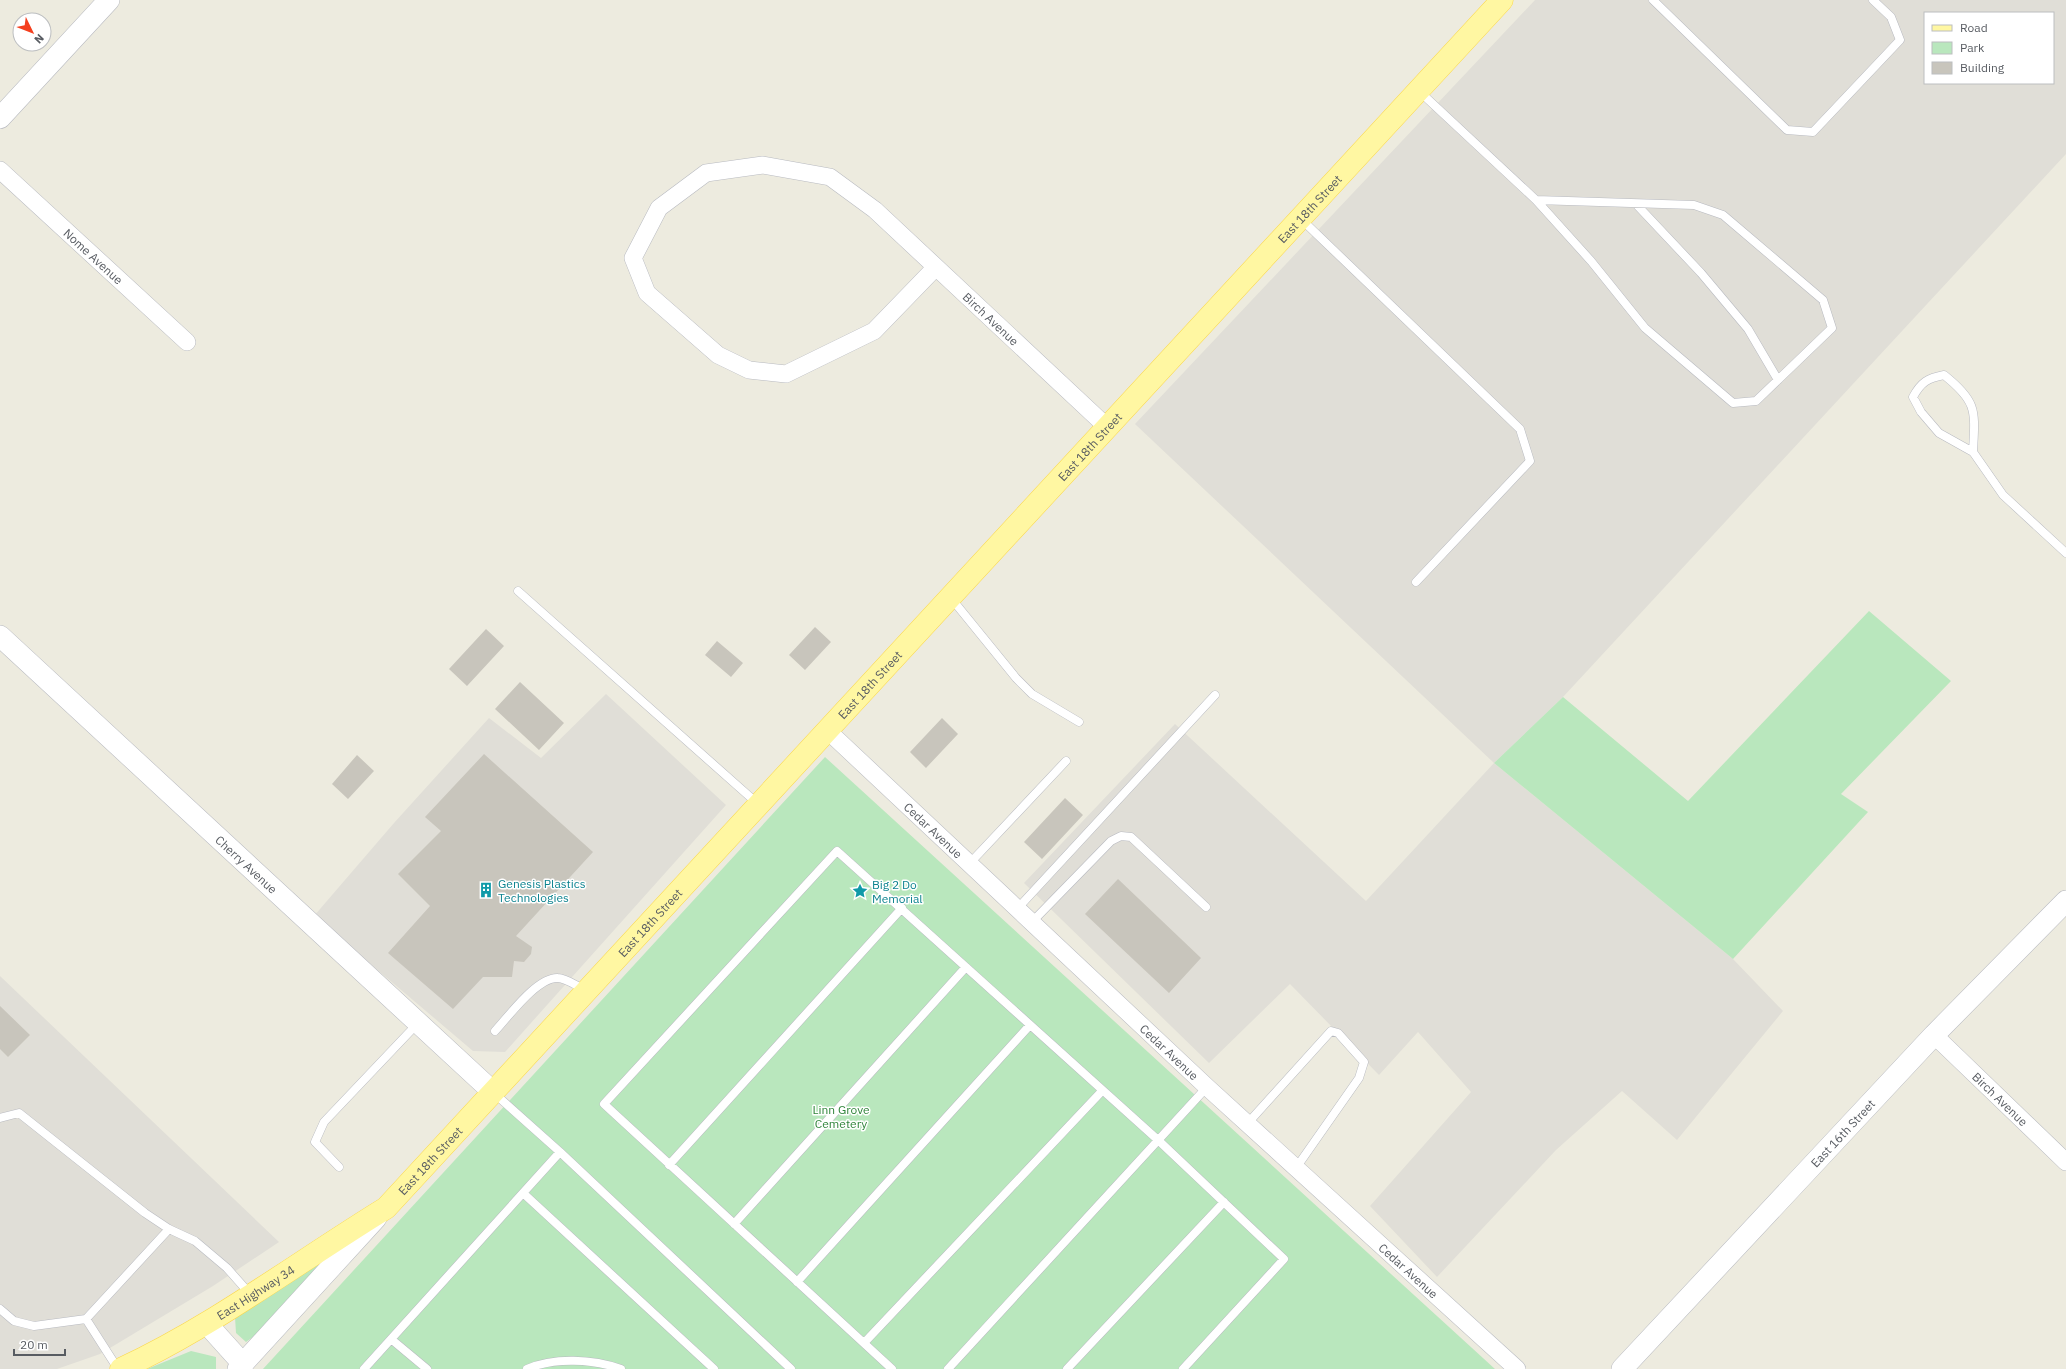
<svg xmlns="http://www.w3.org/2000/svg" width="2066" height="1369" viewBox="0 0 2066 1369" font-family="'IBM Plex Sans',sans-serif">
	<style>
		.industrial { fill: #e0ded7; fill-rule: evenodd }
		.green { fill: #b9e7bd }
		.building { fill: #c8c5bc }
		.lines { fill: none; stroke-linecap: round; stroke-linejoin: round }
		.service-casing { stroke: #b8bac0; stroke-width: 9 }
		.minor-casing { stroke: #b8bac0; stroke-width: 18 }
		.tertiary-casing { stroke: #b8bac0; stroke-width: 22 }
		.primary-casing { stroke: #fbd74b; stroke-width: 23 }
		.service { stroke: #fff; stroke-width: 8 }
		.minor { stroke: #fff; stroke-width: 17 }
		.tertiary { stroke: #fff; stroke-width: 21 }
		.primary { stroke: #fff7a2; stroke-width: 22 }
		.labels { text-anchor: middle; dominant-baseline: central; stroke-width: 3; stroke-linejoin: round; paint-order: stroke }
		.street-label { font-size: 12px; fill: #585c62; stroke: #fff }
		.culture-label { font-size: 12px; fill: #0d838f; stroke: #fff; text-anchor: start }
		.park-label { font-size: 12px; fill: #2e8439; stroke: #fff }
	</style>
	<rect width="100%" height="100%" fill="#edebdf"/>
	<path class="industrial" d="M1535,0H2066V154L1563,697L1494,763L1733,959L1783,1011L1677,1140L1622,1091L1556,1150L1437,1277L1370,1206L1471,1092L1418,1032L1379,1075L1290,984L1209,1063L1024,883L1175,724L1366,901L1494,763L1135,424ZM1925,13H2053V83H1925Z
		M606,694L726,805L505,1052L473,1051L314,916L394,823L489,718L541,758Z
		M0,976L279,1242L213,1286L100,1354L57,1369H0Z"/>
	<path class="green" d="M1869,611L1951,681L1841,794L1868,812L1733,959L1494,763L1563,697L1688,801Z
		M825,757L1495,1369H263Z
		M331,1254L257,1334L246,1342L236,1333L235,1317Z
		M191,1351L216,1357V1369H147Z"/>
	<path class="building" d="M815,627L831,642L805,670L789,655Z
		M486,629L504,646L467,686L449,669Z
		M717,641L743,663L731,677L705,655Z
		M520,682L564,723L539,750L495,709Z
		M942,718L958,734L926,768L910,752Z
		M484,754L593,852L516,936L532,947L531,954L524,962L514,961L512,977H483L453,1009L388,953L430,906L398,874L441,831L425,817Z
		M357,755L374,771L348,799L332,784Z
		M1065,798L1083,815L1042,859L1024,842Z
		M1118,879L1201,958L1169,993L1085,914Z
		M0,1006L30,1035L8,1057L0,1049Z"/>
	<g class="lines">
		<defs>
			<path id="service" d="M1653,0L1787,130L1813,132L1900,40L1891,17L1873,0
				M1419,91L1536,200L1591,261L1645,328L1733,403L1756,401L1832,328L1823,300L1723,215L1694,205L1536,200
				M1636,204L1701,273L1748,329L1778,380
				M1301,219L1520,429L1530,461L1416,582
				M1973,452C1975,411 1978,402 1944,375C1928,378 1921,382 1913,397L1921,412L1939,433L1973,452L2003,495L2066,553
				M518,591L758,804
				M951,598L1016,678L1032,694L1079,722
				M970,863L1066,761
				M1017,909L1215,695
				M1031,923L1111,841L1121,836L1131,837L1206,907
				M495,1031C509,1016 537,977 558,978C566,978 578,987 586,990
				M494,1093L560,1152
				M0,1118L19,1113L145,1213L169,1229L195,1241L227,1268L250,1294
				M1247,1124L1331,1031L1338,1033L1364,1062L1359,1078L1296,1168
				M669,1165L902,908
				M339,1167L315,1142L324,1122L418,1023
				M523,1193L714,1369
				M734,1224L966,967
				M797,1282L1030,1025
				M0,1309L14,1321L34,1326L86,1319L118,1369
				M86,1319L169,1229
				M391,1339L427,1369
				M864,1343L1102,1091
				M364,1369L560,1152L791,1369
				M527,1369C554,1357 593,1359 621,1369
				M892,1369L604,1104L837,851L1158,1140L1284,1259L1183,1369
				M948,1369L1207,1087
				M1067,1369L1224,1202"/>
			<g id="minor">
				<path id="s1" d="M0,170L187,342"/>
				<path id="s2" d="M936,267L874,331L786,374L749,370L718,355L647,293L633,258L659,208L706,173L763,165L830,177L875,210L1107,427"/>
				<path id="s3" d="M827,730L1207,1087L1517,1369"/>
				<path id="s4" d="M1934,1035L2066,1162"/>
			</g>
			<g id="tertiary">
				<path d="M0,118L109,0"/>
				<path id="s5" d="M0,636L493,1092"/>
				<path d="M207,1324L243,1364"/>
				<path d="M238,1369L376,1218"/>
				<path id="s6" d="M1622,1369L1934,1035L2066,901"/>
			</g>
			<g id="primary">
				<path id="s7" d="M121,1369C215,1325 298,1262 386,1208L1502,0"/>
			</g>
		</defs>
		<use href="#service" class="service-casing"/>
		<use href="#minor" class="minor-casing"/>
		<use href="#tertiary" class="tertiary-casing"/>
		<use href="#primary" class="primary-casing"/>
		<use href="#service" class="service"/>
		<use href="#minor" class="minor"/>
		<use href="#tertiary" class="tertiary"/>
		<use href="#primary" class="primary"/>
	</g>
	<defs>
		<symbol id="building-bare" viewBox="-9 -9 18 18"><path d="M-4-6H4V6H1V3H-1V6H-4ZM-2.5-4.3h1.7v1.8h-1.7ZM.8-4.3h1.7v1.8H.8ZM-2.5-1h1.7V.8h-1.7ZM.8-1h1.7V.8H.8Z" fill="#0f9aa8" stroke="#fff" stroke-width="2.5" paint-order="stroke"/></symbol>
		<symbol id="sight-bare" viewBox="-9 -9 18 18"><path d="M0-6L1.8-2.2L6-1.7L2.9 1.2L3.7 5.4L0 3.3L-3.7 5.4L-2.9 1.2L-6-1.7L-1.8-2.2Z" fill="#0f9aa8" stroke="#fff" stroke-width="2.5" paint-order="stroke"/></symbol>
	</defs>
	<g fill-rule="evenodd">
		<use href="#building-bare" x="475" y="879" width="22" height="22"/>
		<use href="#sight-bare" x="849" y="880" width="22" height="22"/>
	</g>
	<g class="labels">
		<g class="street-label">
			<text stroke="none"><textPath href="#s7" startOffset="1671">East 18th Street</textPath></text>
			<text stroke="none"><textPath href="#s1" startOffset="127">Nome Avenue</textPath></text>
			<text stroke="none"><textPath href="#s2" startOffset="846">Birch Avenue</textPath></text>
			<text stroke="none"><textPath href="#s7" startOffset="1347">East 18th Street</textPath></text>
			<text stroke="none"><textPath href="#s7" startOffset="1023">East 18th Street</textPath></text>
			<text stroke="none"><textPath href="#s3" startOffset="146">Cedar Avenue</textPath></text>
			<text stroke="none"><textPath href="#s5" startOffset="336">Cherry Avenue</textPath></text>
			<text stroke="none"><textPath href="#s7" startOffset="699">East 18th Street</textPath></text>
			<text stroke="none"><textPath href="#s3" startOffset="470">Cedar Avenue</textPath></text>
			<text stroke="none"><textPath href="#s4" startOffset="92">Birch Avenue</textPath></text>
			<text stroke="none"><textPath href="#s6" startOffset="323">East 16th Street</textPath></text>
			<text stroke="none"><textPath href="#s7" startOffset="375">East 18th Street</textPath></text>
			<text stroke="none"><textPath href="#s3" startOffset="794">Cedar Avenue</textPath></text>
			<text stroke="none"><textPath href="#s7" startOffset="155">East Highway 34</textPath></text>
		</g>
		<g class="culture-label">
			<text x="498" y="883">Genesis Plastics<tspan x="498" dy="14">Technologies</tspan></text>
			<text x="872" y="884">Big 2 Do<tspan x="872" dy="14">Memorial</tspan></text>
		</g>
		<g class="park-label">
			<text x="841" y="1109">Linn Grove<tspan x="841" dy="14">Cemetery</tspan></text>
		</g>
	</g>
	<rect x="1924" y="12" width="130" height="72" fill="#ffffff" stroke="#bcbec0"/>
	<rect x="1932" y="25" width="20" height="6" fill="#fff7a2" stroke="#bcbec0"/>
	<text x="1960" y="32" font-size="12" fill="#585c62">Road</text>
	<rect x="1932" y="42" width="20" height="12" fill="#b9e7bd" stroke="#bcbec0"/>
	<text x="1960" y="52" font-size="12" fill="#585c62">Park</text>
	<rect x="1932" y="62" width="20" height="12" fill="#c8c5bc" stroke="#bcbec0"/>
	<text x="1960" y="72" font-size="12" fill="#585c62">Building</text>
	<g transform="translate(32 32) rotate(133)"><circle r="19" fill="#ffffff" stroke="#bcbec0"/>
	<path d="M0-3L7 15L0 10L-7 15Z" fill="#f43f1e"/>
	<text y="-6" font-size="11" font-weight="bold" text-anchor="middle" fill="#585c62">N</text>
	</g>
	<path d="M14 1349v6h51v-6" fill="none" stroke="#585c62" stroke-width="2"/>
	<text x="20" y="1349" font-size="12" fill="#585c62" stroke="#ffffff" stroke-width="3" paint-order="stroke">20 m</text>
</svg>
